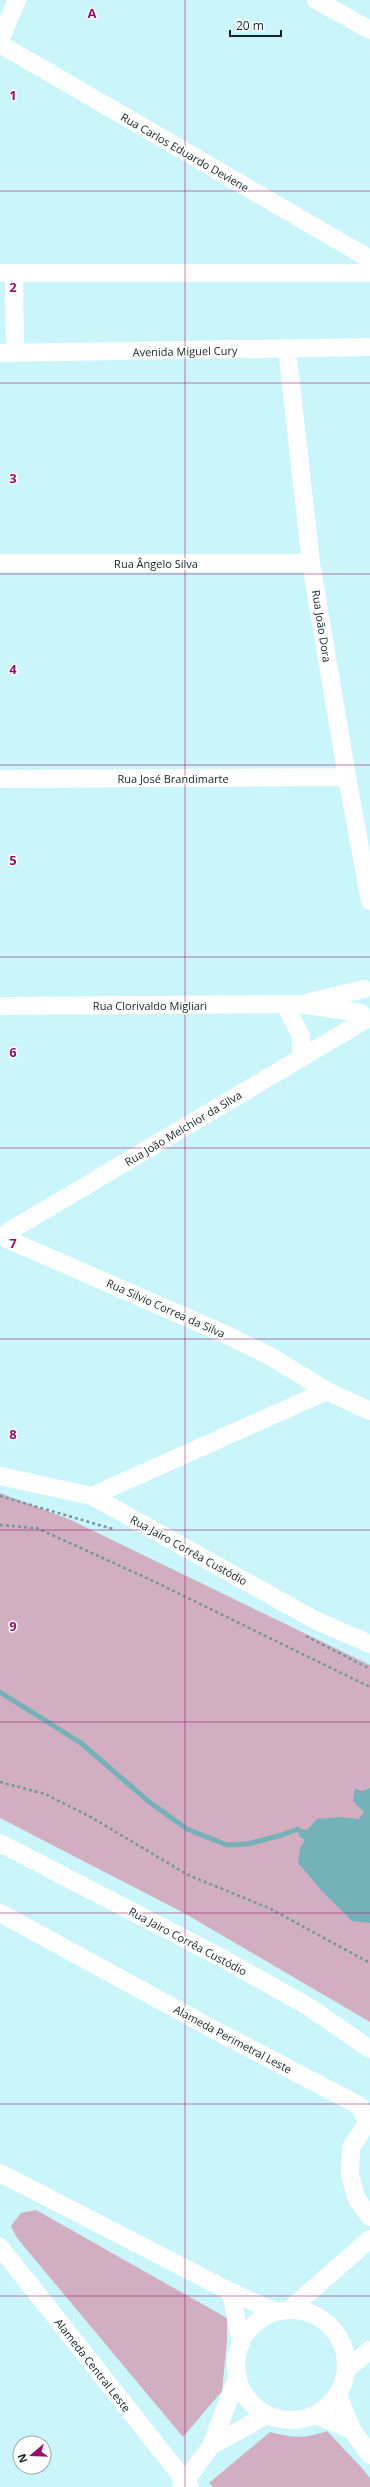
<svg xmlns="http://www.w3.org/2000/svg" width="370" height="2487" viewBox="0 0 370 2487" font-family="'Open Sans',sans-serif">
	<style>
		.green { fill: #d1afc0 }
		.water { fill: #75b1b8 }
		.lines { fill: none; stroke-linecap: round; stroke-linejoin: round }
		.stream { stroke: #75b1b8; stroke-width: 5 }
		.path { stroke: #779699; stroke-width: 2.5; stroke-dasharray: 3 3; stroke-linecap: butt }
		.minor { stroke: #fff; stroke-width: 18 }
		.grid { fill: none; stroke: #951169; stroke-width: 1; stroke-opacity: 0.55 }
		.labels { text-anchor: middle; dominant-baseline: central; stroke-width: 3; stroke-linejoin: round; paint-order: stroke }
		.street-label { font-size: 11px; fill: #142426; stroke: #fff }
		.grid-label { font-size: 13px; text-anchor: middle; font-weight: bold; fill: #951169; stroke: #fff; stroke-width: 3; stroke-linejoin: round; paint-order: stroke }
	</style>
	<rect width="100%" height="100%" fill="#caf5fa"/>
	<path class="green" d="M0,1493L71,1520L370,1665V2022L184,1913L0,1818Z
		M36,2210L227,2318V2340L222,2391L183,2437L17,2238L11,2226L21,2213Z
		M327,2431L361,2467L370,2478V2487H213L209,2483L270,2432C293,2438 304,2439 327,2431Z"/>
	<path class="water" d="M370,1788V1923L352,1921L324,1893L298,1863L300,1848L305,1840L299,1836L298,1829L307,1830L317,1819L340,1817L359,1819L364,1812L353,1801L355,1789L362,1791Z"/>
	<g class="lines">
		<path class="stream" d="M0,1692L81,1743L148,1801L187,1829L227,1845L247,1844L282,1835L298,1829"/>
		<path class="path" d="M0,1496L113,1529
			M0,1525L37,1528L155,1582L370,1687
			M306,1636L370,1669
			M0,1782L45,1794L89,1816L188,1875L269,1908L370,1963"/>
		<path class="minor" d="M316,0L370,30
			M0,40L17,0
			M0,44L370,259
			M0,273H370
			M14,273L15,353
			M287,349L311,563L347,777L370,901
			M0,353L370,347
			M0,563H311
			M0,779L347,777
			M310,1002L364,989
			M285,1004L301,1036L302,1058
			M0,1006L299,1004L361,1013
			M0,1236L229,1336L270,1356L327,1391L370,1411
			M1,1236L365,1020
			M0,1476L92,1496L315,1620L370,1644
			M92,1496L327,1391
			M0,1843L222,1958L309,2007L370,2049
			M0,1913L211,2028L360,2106L367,2123L351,2148L350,2176L357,2199L370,2217
			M0,2173L231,2292L276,2312
			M0,2247L190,2487
			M231,2292L241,2344
			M289,2310L370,2239
			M236 2365a55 55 0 1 1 110 0a55 55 0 1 1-110 0Z
			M346,2370L370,2350
			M338,2394L352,2430L370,2455
			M315,2415L352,2430
			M211,2446L267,2415
			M181,2487L211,2446L238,2376"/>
	</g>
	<path class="grid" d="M185,0V2487M0,191H370M0,383H370M0,574H370M0,765H370M0,957H370M0,1148H370M0,1339H370M0,1530H370M0,1722H370M0,1913H370M0,2104H370M0,2296H370"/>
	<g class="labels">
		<g class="street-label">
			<text transform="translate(185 152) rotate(30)">Rua Carlos Eduardo Deviene</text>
			<text transform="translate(185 351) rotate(-1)">Avenida Miguel Cury</text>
			<text x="156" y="563">Rua Ângelo Silva</text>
			<text transform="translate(322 626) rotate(81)">Rua João Dora</text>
			<text x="173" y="778">Rua José Brandimarte</text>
			<text x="150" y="1005">Rua Clorivaldo Migliari</text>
			<text transform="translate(183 1128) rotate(-31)">Rua João Melchior da Silva</text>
			<text transform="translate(166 1308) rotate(24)">Rua Silvio Correa da Silva</text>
			<text transform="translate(189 1550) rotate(29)">Rua Jairo Corrêa Custódio</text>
			<text transform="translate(188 1941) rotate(28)">Rua Jairo Corrêa Custódio</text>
			<text transform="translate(233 2039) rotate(28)">Alameda Perimetral Leste</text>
			<text transform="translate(93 2365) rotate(52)">Alameda Central Leste</text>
		</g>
	</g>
	<g class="grid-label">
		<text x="92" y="18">A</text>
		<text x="13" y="100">1</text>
		<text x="13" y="292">2</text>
		<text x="13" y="483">3</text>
		<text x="13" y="674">4</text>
		<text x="13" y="865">5</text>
		<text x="13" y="1057">6</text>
		<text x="13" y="1248">7</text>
		<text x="13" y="1439">8</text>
		<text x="13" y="1631">9</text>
	</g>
	<g transform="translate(32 2455) rotate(251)"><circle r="19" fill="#ffffff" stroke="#a1a7a8"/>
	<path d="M0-3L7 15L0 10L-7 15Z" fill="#951169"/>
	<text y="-6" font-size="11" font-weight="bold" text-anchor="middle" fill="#142426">N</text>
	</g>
	<path d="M230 30v6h51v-6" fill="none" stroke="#142426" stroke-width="2"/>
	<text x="236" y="30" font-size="12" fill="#142426" stroke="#ffffff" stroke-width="3" paint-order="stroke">20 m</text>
</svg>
